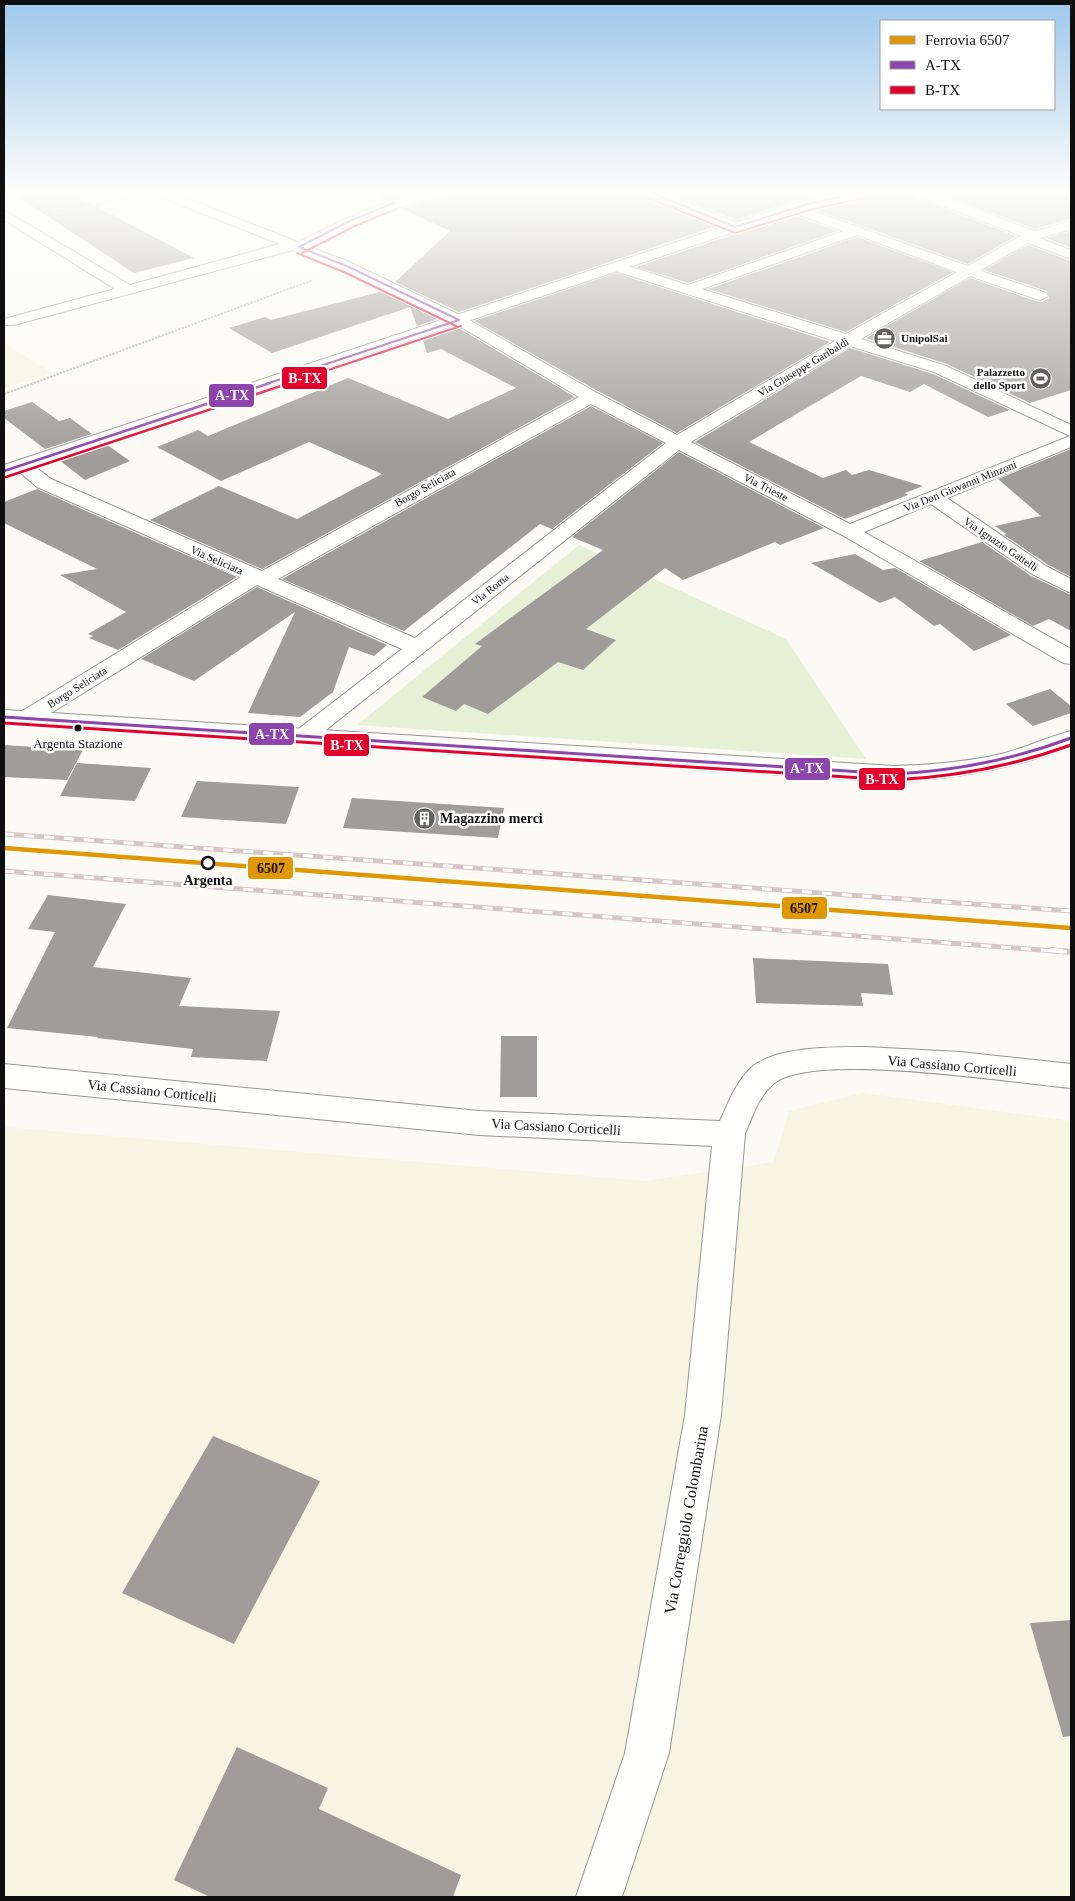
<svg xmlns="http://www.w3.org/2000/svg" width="1075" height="1901" viewBox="0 0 1075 1901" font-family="'Times New Roman',serif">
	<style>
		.farmland { fill: #f7f4e1 }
		.green { fill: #e6f0d5 }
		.building { fill: #9f9c99 }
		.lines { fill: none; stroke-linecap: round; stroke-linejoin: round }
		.pedestrian-casing { stroke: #959592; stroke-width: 2 }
		.minor-casing { stroke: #959592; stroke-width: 2 }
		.tertiary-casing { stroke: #959592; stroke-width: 2 }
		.path { stroke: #b9b9b8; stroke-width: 2; stroke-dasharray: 2.5 1; stroke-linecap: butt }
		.pedestrian { fill: #fefefd; fill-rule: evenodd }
		.minor { fill: #fefefd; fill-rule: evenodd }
		.tertiary { fill: #fefefd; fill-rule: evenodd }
		.rail-far1-casing { stroke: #d6c6c6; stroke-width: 5 }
		.rail-casing { stroke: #d6c6c6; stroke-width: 6 }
		.rail-far1 { stroke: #fff; stroke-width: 3; stroke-dasharray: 10; stroke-linecap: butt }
		.rail { stroke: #fff; stroke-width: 4.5; stroke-dasharray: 12; stroke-linecap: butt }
		.bus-1-far2-casing { stroke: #fff; stroke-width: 4 }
		.bus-1-far1-casing { stroke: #fff; stroke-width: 5 }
		.bus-1-casing { stroke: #fff; stroke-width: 6 }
		.bus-2-far2-casing { stroke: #fff; stroke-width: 4 }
		.bus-2-far1-casing { stroke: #fff; stroke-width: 5 }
		.bus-2-casing { stroke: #fff; stroke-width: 6 }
		.bus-1-far2 { stroke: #8e44ad; stroke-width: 2 }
		.bus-1-far1 { stroke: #8e44ad; stroke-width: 2.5 }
		.bus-1 { stroke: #8e44ad; stroke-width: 3 }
		.bus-2-far2 { stroke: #e4002b; stroke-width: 2 }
		.bus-2-far1 { stroke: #e4002b; stroke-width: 2.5 }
		.bus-2 { stroke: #e4002b; stroke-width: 3 }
		.rail-1-casing { stroke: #fff; stroke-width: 8 }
		.rail-1 { stroke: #e09702; stroke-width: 4.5 }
		.bus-dot { fill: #0f0f0f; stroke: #fff; stroke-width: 2 }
		.stop-dot { fill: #fff; stroke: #0f0f0f; stroke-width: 2.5 }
		.labels { text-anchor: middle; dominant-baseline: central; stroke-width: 5; stroke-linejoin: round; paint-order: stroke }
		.far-poi-label { font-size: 11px; font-weight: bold; fill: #0f0f0f; stroke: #fff; text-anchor: start }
		.far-street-label { font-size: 11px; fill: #0f0f0f; stroke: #fff }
		.bus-label { font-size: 13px; fill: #0f0f0f; stroke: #fff }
		.poi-label { font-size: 14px; font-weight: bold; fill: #0f0f0f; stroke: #fff; text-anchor: start }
		.stop-label { font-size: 14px; font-weight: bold; fill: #0f0f0f; stroke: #fff }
		.street-label { font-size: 14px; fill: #0f0f0f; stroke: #fff }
		.near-street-label { font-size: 16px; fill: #0f0f0f; stroke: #fff }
		.line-badge { stroke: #fff; stroke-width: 2 }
		.badge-label { font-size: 14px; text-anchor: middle; font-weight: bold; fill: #fff }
		.pale-badge-label { font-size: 14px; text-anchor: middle; font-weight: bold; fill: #111 }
	</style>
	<rect width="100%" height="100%" fill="#fbfaf4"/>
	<path class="farmland" d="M4,343L52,373L4,388Z
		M863,1093L1071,1121V1897H4V1127L644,1181L774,1162L789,1111Z"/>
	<path class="green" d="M579,545L786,639L866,759L357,725Z"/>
	<path class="building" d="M10,192H69L194,258L134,273Z
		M367,192H427L386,201Z
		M456,192H642L717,226L459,312L395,282L450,231L402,209L452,197Z
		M666,192H838L787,203L736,220Z
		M872,192H911L914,197L1016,236L968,264L813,209L868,197Z
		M936,192H1049L1071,200V219L1035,229Z
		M792,215L838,231L688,283L636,267Z
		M1071,231V248L1046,238Z
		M857,237L953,272L846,332L708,289Z
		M1028,245L1071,261V390L1030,403L947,364L866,338L970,278L1036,301L1042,302L1049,298L1047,291L984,270Z
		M616,273L830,342L677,433L598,391L474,321Z
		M383,291L440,318L417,326L410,307L272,353L229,328L265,317L271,320Z
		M457,327L575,397L262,569L150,520L219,486L297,519L382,474L309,442L221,481L157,447L198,430L208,436L348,378L448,419L516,388L441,349L427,353L422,338Z
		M850,348L933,374L1010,410L988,417L924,384L910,392L861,376L749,442L823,478L846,470L852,475L869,470L923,486L905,493L908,495L845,519L695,442Z
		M32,402L59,421L70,418L92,434L45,449L4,418V411Z
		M591,406L663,443L552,529L540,524L404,631L282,579Z
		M106,444L130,461L85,480L59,460Z
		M1071,449V577L1047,564L1004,535L1006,534L995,526L1041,516L998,479Z
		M679,452L824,528L780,545L775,542L683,580L665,568L586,629L616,640L583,670L558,662L488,714L464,704L456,711L422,697L482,646L475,644L603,550L572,537Z
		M37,489L129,530L237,577L118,650L89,638L93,636L88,634L126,612L60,575L97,569L4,523V502Z
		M982,542L1031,576L1071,595V631L1049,619L1033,626L919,561Z
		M855,554L883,570L895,568L1011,635L974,651L940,624L934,626L895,597L880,603L811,563Z
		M257,587L387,645L374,656L349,647L333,692L300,717L248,713L295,612L194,681L141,659Z
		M1050,689L1071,706V713L1033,726L1006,704Z
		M4,745L83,750L67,780L4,777Z
		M77,763L151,768L135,801L60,796Z
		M197,781L299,787L286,824L181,817Z
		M352,798L504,808L498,838L343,828Z
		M48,895L126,904L93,967L191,978L179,1006L280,1011L267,1061L191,1057L193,1049L97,1038L98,1037L7,1028L55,932L28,929Z
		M753,958L888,964L893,995L861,993L863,1006L756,1003Z
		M501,1036H537V1097H500Z
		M213,1436L320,1481L234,1644L122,1593Z
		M1071,1620V1736L1063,1737L1030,1623Z
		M237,1747L328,1788L319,1809L461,1875L453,1897H210L174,1880Z"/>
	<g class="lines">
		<defs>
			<path id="pedestrian" d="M913,192H931L1039,233L1041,236L1034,240L1029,239L915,195Z
				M969,267L1046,293L1048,296L1041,300L1036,299L964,274L962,271L964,268Z"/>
			<path id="minor" d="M153,192H170L298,242C352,216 393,192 454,192L452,195L384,211L310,247L347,261L464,317L597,393L677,435L835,341L612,270L610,267L612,264H622L688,285L844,231L788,211L786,208L793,204L968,266L1022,235L1071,221V229L1040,238L1071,250V259L1028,243L861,339L946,366L1071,425V447L947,498L1046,566L1071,579V593L1032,574L931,504L864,532L1071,649V664L1063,663L842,535L679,450L312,741L304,743L296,741L292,736L296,731L402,649L257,585L35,723L27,725L19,723L16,718L19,713L241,577L37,487L16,469L13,465L16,461H28L51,479L262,571L579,397L454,323L337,267L293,250L14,325H4V319L115,289L4,220V210L130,285L280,244L155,195ZM857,235L957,272L846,334L702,289ZM850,346L934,372L1070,436L850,524L691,442ZM591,404L666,443L415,638L278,579Z
				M644,192H661L740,224L742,227L740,230H730Z
				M866,1047L960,1052L1071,1064V1088C1013,1083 819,1052 776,1082C760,1093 752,1117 745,1134L721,1415L669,1753L622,1897H576L625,1753L685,1415L712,1146L479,1135L4,1088V1064L479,1111L720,1121C728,1103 736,1082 751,1068C775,1046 835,1047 866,1047Z"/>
			<path id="tertiary" d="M847,192H870L868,195L797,211L4,476V465L788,205Z
				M4,710L893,766C931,765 968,762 1005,753C1027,747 1048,737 1071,731V746C1014,769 954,779 893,782L4,724Z"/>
		</defs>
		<use href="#pedestrian" class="pedestrian-casing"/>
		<use href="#minor" class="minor-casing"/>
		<use href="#tertiary" class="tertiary-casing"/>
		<path class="path" d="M1012,201L1043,192
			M51,215L135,196
			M4,394L313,280"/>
		<use href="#pedestrian" class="pedestrian"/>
		<use href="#minor" class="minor"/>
		<use href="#tertiary" class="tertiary"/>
		<defs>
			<path id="rail-far1" d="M4,834L1071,911
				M4,871L1067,952"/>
			<path id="rail" d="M1051,950L1071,952"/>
		</defs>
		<use href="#rail-far1" class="rail-far1-casing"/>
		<use href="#rail" class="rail-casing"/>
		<use href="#rail-far1" class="rail-far1"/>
		<use href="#rail" class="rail"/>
		<defs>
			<path id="bus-1-far2" d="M650,192L735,227L811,203L864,192
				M299,247L349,267L459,320
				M299,247L352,220L394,203
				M266,384L459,320"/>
			<path id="bus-1-far1" d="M4,471L270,383"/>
			<path id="bus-1" d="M4,717L893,774C955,771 1013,760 1071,738"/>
			<path id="bus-2-far2" d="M648,198L735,233L813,209L865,198
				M297,253L346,273L456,326
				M302,253L355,226L396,209
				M286,384L461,326"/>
			<path id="bus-2-far1" d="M6,477L290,383"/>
			<path id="bus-2" d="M4,723L893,780C955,777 1013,766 1071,745"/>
		</defs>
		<use href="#bus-1-far2" class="bus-1-far2-casing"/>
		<use href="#bus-1-far1" class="bus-1-far1-casing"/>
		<use href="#bus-1" class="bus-1-casing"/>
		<use href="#bus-2-far2" class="bus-2-far2-casing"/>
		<use href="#bus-2-far1" class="bus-2-far1-casing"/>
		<use href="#bus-2" class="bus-2-casing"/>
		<use href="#bus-1-far2" class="bus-1-far2"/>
		<use href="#bus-1-far1" class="bus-1-far1"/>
		<use href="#bus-1" class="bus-1"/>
		<use href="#bus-2-far2" class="bus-2-far2"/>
		<use href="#bus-2-far1" class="bus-2-far1"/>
		<use href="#bus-2" class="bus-2"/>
		<defs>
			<path id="rail-1" d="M4,848L1071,928"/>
		</defs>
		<use href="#rail-1" class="rail-1-casing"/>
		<use href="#rail-1" class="rail-1"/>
	</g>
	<linearGradient id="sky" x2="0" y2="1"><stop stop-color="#9dc8ec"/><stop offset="0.42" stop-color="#fdfdfa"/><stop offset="1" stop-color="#fdfdfa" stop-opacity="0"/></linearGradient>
	<rect width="1075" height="458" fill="url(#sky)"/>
	<defs>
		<symbol id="office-disc" viewBox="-11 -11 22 22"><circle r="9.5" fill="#62615f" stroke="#fff"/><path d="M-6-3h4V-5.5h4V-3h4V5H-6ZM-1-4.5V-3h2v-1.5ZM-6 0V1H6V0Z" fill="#fff"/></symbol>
		<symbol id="stadium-disc" viewBox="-11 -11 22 22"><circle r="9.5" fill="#62615f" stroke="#fff"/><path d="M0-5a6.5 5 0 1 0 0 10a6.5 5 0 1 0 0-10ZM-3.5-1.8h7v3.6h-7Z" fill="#fff"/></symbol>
		<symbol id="building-disc" viewBox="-11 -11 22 22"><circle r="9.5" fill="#62615f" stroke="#fff"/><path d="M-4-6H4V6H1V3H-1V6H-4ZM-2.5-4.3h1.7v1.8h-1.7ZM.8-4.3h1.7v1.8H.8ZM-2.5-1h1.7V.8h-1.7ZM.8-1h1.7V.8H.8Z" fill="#fff"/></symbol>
	</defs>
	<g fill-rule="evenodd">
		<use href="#office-disc" x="872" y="326" width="25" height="25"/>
		<use href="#stadium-disc" x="1028" y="366" width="25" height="25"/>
		<use href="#building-disc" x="412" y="806" width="25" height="25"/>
	</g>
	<circle class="bus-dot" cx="78" cy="728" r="4.5"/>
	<circle class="stop-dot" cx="208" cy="863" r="6"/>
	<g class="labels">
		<g class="far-poi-label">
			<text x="901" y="338">UnipolSai</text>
			<text x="1025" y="372" text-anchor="end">Palazzetto<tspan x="1025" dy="13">dello Sport</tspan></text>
		</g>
		<g class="far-street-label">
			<text transform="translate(803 367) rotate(-31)">Via Giuseppe Garibaldi</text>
			<text transform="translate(960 486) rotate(-22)">Via Don Giovanni Minzoni</text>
			<text transform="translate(425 487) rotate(-29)">Borgo Seliciata</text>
			<text transform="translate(766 487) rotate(27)">Via Trieste</text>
			<text transform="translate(1001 544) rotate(34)">Via Ignazio Gattelli</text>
			<text transform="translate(217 560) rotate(24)">Via Seliciata</text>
			<text transform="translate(490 589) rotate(-38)">Via Roma</text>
			<text transform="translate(77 687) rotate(-32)">Borgo Seliciata</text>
		</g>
		<g class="bus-label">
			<text x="78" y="743">Argenta Stazione</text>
		</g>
		<g class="poi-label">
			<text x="440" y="818">Magazzino merci</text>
		</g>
		<g class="stop-label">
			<text x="208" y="880">Argenta</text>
		</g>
		<g class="street-label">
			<text transform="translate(952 1066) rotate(5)">Via Cassiano Corticelli</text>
			<text transform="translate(152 1091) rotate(6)">Via Cassiano Corticelli</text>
			<text transform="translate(556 1127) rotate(3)">Via Cassiano Corticelli</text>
		</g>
		<g class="near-street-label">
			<text transform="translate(686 1520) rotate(-80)">Via Correggiolo Colombarina</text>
		</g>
	</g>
	<g class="line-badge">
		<rect x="281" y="366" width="47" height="24" rx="5" fill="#e4002b"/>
		<rect x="208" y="383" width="47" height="25" rx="5" fill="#8e44ad"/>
		<rect x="248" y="722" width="47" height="24" rx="5" fill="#8e44ad"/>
		<rect x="323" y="733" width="47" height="24" rx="5" fill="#e4002b"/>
		<rect x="784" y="757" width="47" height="24" rx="5" fill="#8e44ad"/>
		<rect x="858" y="767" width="48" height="24" rx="5" fill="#e4002b"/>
		<rect x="247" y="856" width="47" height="24" rx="5" fill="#e09702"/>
		<rect x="781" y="896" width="47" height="24" rx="5" fill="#e09702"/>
	</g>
	<g class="badge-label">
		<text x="305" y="383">B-TX</text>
		<text x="232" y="400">A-TX</text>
		<text x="272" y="739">A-TX</text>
		<text x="347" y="750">B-TX</text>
		<text x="807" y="773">A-TX</text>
		<text x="882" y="784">B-TX</text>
	</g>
	<g class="pale-badge-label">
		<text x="271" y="873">6507</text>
		<text x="804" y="913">6507</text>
	</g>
	<rect width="1075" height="1901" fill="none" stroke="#0f0f0f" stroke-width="10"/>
	<rect x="880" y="20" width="175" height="90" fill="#ffffff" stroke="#9f9f9f"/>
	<rect x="890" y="36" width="25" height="8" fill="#e09702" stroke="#9f9f9f"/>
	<text x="925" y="45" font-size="15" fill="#0f0f0f">Ferrovia 6507</text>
	<rect x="890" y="61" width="25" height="8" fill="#8e44ad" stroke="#9f9f9f"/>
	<text x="925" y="70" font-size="15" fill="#0f0f0f">A-TX</text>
	<rect x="890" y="86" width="25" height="8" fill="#e4002b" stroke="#9f9f9f"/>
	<text x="925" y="95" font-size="15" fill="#0f0f0f">B-TX</text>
</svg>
